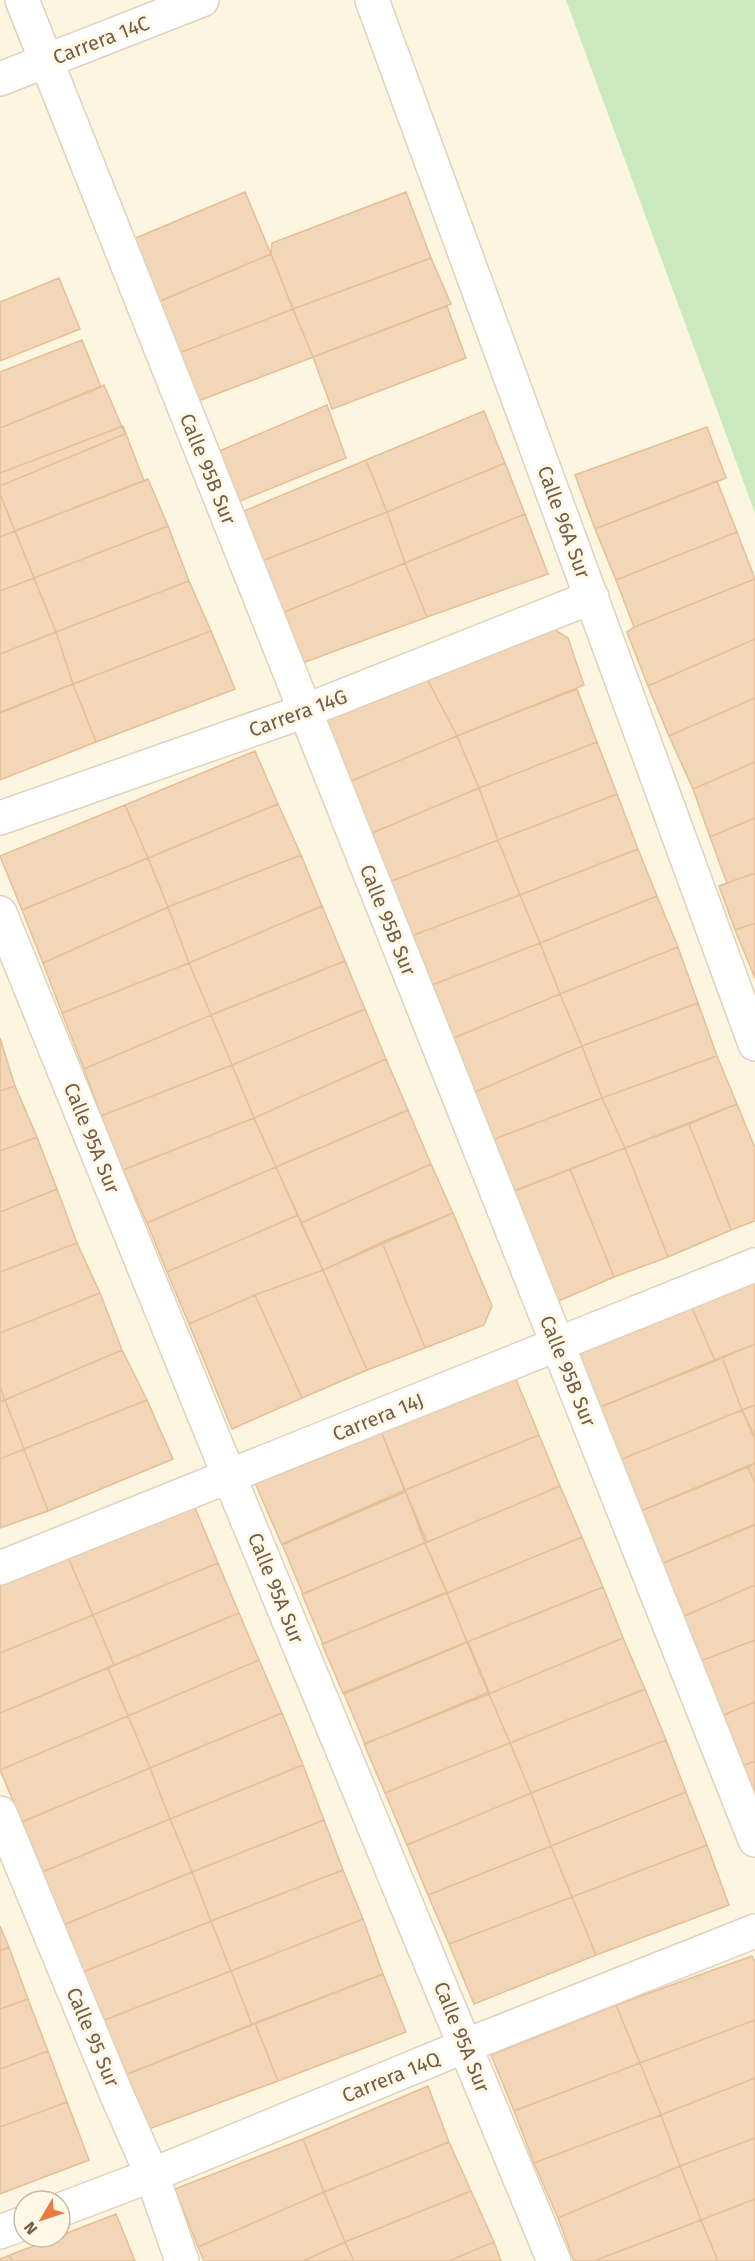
<svg xmlns="http://www.w3.org/2000/svg" width="755" height="2261" viewBox="0 0 755 2261" font-family="'Fira Sans',sans-serif">
	<style>
		.green { fill: #cae9be }
		.building { fill: #f2d6b7; stroke: #e5bf97; stroke-width: 1.5 }
		.lines { fill: none; stroke-linecap: round; stroke-linejoin: round }
		.street-casing { stroke: #e0d2bc; stroke-width: 36 }
		.street { stroke: #fff; stroke-width: 33 }
		.labels { text-anchor: middle; dominant-baseline: central; stroke-width: 6; stroke-linejoin: round; paint-order: stroke }
		.street-label { font-size: 20px; fill: #735c47; stroke: #fff8e6 }
	</style>
	<rect width="100%" height="100%" fill="#fcf5df"/>
	<path class="green" d="M566,0H755V513Z"/>
	<path class="building" d="M245,192L271,254L151,305L124,243Z
		M406,192L431,258L293,309L271,254L272,243Z
		M271,254L293,309L174,355L151,305Z
		M431,258L451,304L313,357L293,309Z
		M59,278L80,329L0,361V302Z
		M447,306L466,358L332,409L313,357Z
		M293,309L313,357L193,403L174,355Z
		M82,340L101,387L0,428V372Z
		M104,385L125,434L0,486V428Z
		M327,405L346,458L230,505L210,455Z
		M484,411L505,463L387,512L366,460Z
		M123,426L144,481L15,531L0,494V473Z
		M707,427L726,478L595,529L575,475Z
		M366,460L387,512L257,563L237,514Z
		M505,463L525,514L405,563L387,512Z
		M148,479L168,526L34,578L15,531Z
		M717,481L737,532L616,580L595,529Z
		M0,494L15,531L0,537Z
		M387,512L405,563L277,615L257,563Z
		M525,514L548,574L427,617L405,563Z
		M168,526L189,581L56,632L34,578Z
		M15,531L34,578L0,591V537Z
		M737,532L755,579L634,627L616,580Z
		M405,563L427,617L297,665L277,615Z
		M34,578L56,632L0,654V591Z
		M755,579V639L648,686L627,632L634,627Z
		M189,581L211,631L73,684L56,632Z
		M552,628L568,638L584,685L457,736L425,675Z
		M211,631L235,689L96,742L73,684Z
		M56,632L73,684L0,712V654Z
		M755,639V698L669,736L648,686Z
		M425,675L457,736L342,785L316,726Z
		M73,684L96,742L0,780V713Z
		M577,689L597,742L479,788L457,736Z
		M755,698V762L693,789L669,736Z
		M457,736L479,788L365,836L342,785Z
		M597,742L617,794L498,840L479,788Z
		M255,751L278,804L148,858L125,805Z
		M755,762V818L710,837L693,789Z
		M479,788L498,840L384,884L365,836Z
		M617,794L638,849L520,895L498,840Z
		M278,804L301,855L168,907L148,858Z
		M125,805L148,858L22,910L0,856Z
		M755,818V873L727,883L710,837Z
		M498,840L520,895L406,938L384,884Z
		M638,849L657,896L540,943L520,895Z
		M301,855L322,906L189,963L168,907Z
		M148,858L168,907L43,963L22,910Z
		M755,873V923L735,930L719,886Z
		M520,895L540,943L427,987L406,938Z
		M657,896L678,947L560,994L540,943Z
		M322,906L345,961L211,1015L189,963Z
		M168,907L189,963L62,1013L43,963Z
		M755,923V978L735,930Z
		M540,943L560,994L449,1040L427,987Z
		M678,947L698,1003L582,1046L560,994Z
		M345,961L365,1009L232,1065L211,1015Z
		M189,963L211,1015L84,1069L62,1013Z
		M560,994L582,1046L473,1093L449,1040Z
		M698,1003L717,1056L602,1098L582,1046Z
		M365,1009L386,1059L254,1118L232,1065Z
		M211,1015L232,1065L101,1116L84,1069Z
		M0,1038L15,1086L0,1091Z
		M582,1046L602,1098L492,1140L473,1093Z
		M717,1056L737,1104L625,1148L602,1098Z
		M386,1059L408,1110L276,1167L254,1118Z
		M232,1065L254,1118L123,1170L101,1116Z
		M15,1086L37,1137L0,1151V1091Z
		M602,1098L625,1148L512,1192L492,1140Z
		M737,1104L755,1148V1221L731,1230L689,1124Z
		M408,1110L431,1164L301,1223L276,1167Z
		M254,1118L276,1167L147,1223L123,1170Z
		M689,1124L731,1230L668,1257L625,1148Z
		M37,1137L57,1189L0,1212V1151Z
		M625,1148L668,1257L614,1277L570,1169Z
		M431,1164L453,1213L323,1270L301,1223Z
		M276,1167L298,1215L167,1272L147,1223Z
		M570,1169L614,1277L554,1303L512,1192Z
		M57,1189L77,1243L0,1272V1212Z
		M453,1213L492,1306L484,1325L425,1348L382,1242Z
		M298,1215L323,1270L255,1295L189,1324L167,1272Z
		M382,1242L425,1348L367,1370L323,1270Z
		M77,1243L100,1293L0,1333V1272Z
		M323,1270L367,1370L302,1398L255,1295Z
		M755,1276V1344L715,1361L690,1303Z
		M100,1293L122,1350L5,1400L0,1387V1333Z
		M255,1295L302,1398L232,1429L189,1324Z
		M690,1303L715,1361L593,1410L569,1355Z
		M755,1344V1405L742,1410L722,1357Z
		M122,1350L147,1400L24,1449L5,1400Z
		M722,1357L742,1410L615,1462L593,1410Z
		M515,1377L539,1435L405,1490L381,1431Z
		M0,1387L5,1400L0,1402Z
		M5,1400L24,1449L0,1459V1402Z
		M147,1400L173,1459L48,1511L24,1449Z
		M755,1405V1437L742,1410Z
		M742,1410L755,1440V1463L636,1513L615,1462Z
		M381,1431L405,1492L282,1545L255,1483Z
		M539,1435L560,1486L425,1543L405,1490Z
		M24,1449L48,1511L0,1528V1459Z
		M755,1463V1483L748,1467Z
		M748,1467L755,1483V1525L659,1565L636,1513Z
		M560,1486L582,1537L447,1593L425,1543Z
		M405,1490L427,1542L303,1594L282,1544Z
		M193,1503L218,1563L93,1615L67,1555Z
		M755,1524V1585L680,1618L659,1565Z
		M582,1537L603,1587L467,1642L447,1593Z
		M425,1543L447,1592L323,1644L302,1594Z
		M67,1555L93,1615L0,1653V1584Z
		M218,1563L239,1613L114,1665L93,1615Z
		M755,1585V1640L698,1662L680,1618Z
		M603,1587L623,1638L489,1694L467,1642Z
		M447,1593L467,1642L343,1693L322,1644Z
		M239,1613L259,1660L128,1716L108,1668Z
		M93,1615L114,1665L0,1713V1653Z
		M623,1638L645,1689L510,1743L489,1694Z
		M755,1640V1702L721,1716L698,1662Z
		M468,1642L489,1692L365,1744L344,1694Z
		M259,1660L282,1713L150,1768L128,1716Z
		M108,1668L128,1716L0,1770V1713Z
		M645,1689L666,1740L531,1793L510,1743Z
		M489,1694L510,1743L385,1793L364,1744Z
		M755,1702V1761L740,1767L721,1716Z
		M282,1713L303,1765L170,1819L150,1768Z
		M128,1716L150,1768L22,1822L0,1770Z
		M666,1740L686,1792L551,1846L531,1793Z
		M510,1743L531,1793L407,1845L385,1793Z
		M755,1761V1804L740,1767Z
		M303,1765L324,1820L192,1872L170,1819Z
		M150,1768L170,1819L42,1872L22,1822Z
		M686,1792L707,1845L572,1897L551,1846Z
		M531,1793L551,1846L428,1895L407,1845Z
		M170,1819L192,1872L63,1925L42,1872Z
		M324,1820L343,1870L211,1921L192,1872Z
		M707,1845L729,1905L596,1955L572,1897Z
		M551,1846L572,1897L449,1944L428,1895Z
		M343,1870L363,1919L231,1971L211,1921Z
		M192,1872L211,1921L83,1972L63,1925Z
		M572,1897L596,1955L474,2004L449,1944Z
		M363,1919L383,1974L252,2025L231,1971Z
		M211,1921L231,1971L102,2021L83,1972Z
		M0,1926L9,1947L0,1951Z
		M9,1947L28,1999L0,2009V1951Z
		M752,1956L755,1962V2020L640,2063L616,2005Z
		M231,1971L252,2025L125,2075L102,2021Z
		M383,1974L406,2032L278,2081L255,2023Z
		M28,1999L48,2051L0,2069V2009Z
		M616,2005L640,2063L514,2111L491,2055Z
		M755,2020V2078L661,2115L640,2063Z
		M255,2023L278,2081L146,2130L125,2075Z
		M48,2051L67,2102L0,2127V2069Z
		M640,2063L661,2115L534,2163L514,2111Z
		M755,2078V2138L680,2166L661,2115Z
		M428,2086L449,2142L324,2192L303,2139Z
		M67,2102L89,2160L0,2194V2127Z
		M661,2115L680,2166L558,2218L534,2163Z
		M755,2138V2199L701,2220L680,2166Z
		M303,2139L324,2192L198,2247L175,2189Z
		M449,2142L471,2191L345,2242L324,2192Z
		M680,2166L701,2220L594,2261H574L558,2218Z
		M471,2191L494,2242L449,2261H354L345,2242Z
		M324,2192L345,2242L303,2261H204L198,2247Z
		M755,2199V2261H718L701,2220Z
		M116,2214L135,2261H12L10,2255Z
		M701,2220L718,2261H594Z
		M345,2242L354,2261H303Z
		M494,2242L501,2261H449Z
		M10,2255L12,2261H0V2259Z"/>
	<g class="lines">
		<defs>
			<path id="street" d="M22,0L755,1840
				M372,0L755,1044
				M0,79L202,0
				M0,818L305,711L592,597
				M0,913L229,1476L554,2261
				M0,1568L755,1265
				M0,1813L116,2093L152,2175L182,2261
				M60,2210L152,2175L465,2046L755,1931
				M0,2232L24,2223"/>
		</defs>
		<use href="#street" class="street-casing"/>
		<use href="#street" class="street"/>
	</g>
	<g class="labels">
		<g class="street-label">
			<text transform="translate(101 40) rotate(-21)">Carrera 14C</text>
			<text transform="translate(208 469) rotate(68)">Calle 95B Sur</text>
			<text transform="translate(564 522) rotate(70)">Calle 96A Sur</text>
			<text transform="translate(298 713) rotate(-20)">Carrera 14G</text>
			<text transform="translate(388 920) rotate(68)">Calle 95B Sur</text>
			<text transform="translate(92 1138) rotate(68)">Calle 95A Sur</text>
			<text transform="translate(568 1371) rotate(68)">Calle 95B Sur</text>
			<text transform="translate(378 1417) rotate(-22)">Carrera 14J</text>
			<text transform="translate(276 1588) rotate(68)">Calle 95A Sur</text>
			<text transform="translate(93 2037) rotate(67)">Calle 95 Sur</text>
			<text transform="translate(462 2037) rotate(68)">Calle 95A Sur</text>
			<text transform="translate(391 2077) rotate(-22)">Carrera 14Q</text>
		</g>
	</g>
	<g transform="translate(42 2219) rotate(231)"><circle r="28" fill="#fff8e6" stroke="#c7baa6" stroke-width="1.5"/>
	<path d="M0-4.5L10 22L0 15L-10 22Z" fill="#e87d42"/>
	<text y="-9" font-size="16" font-weight="bold" text-anchor="middle" fill="#735c47">N</text>
	</g>
</svg>
